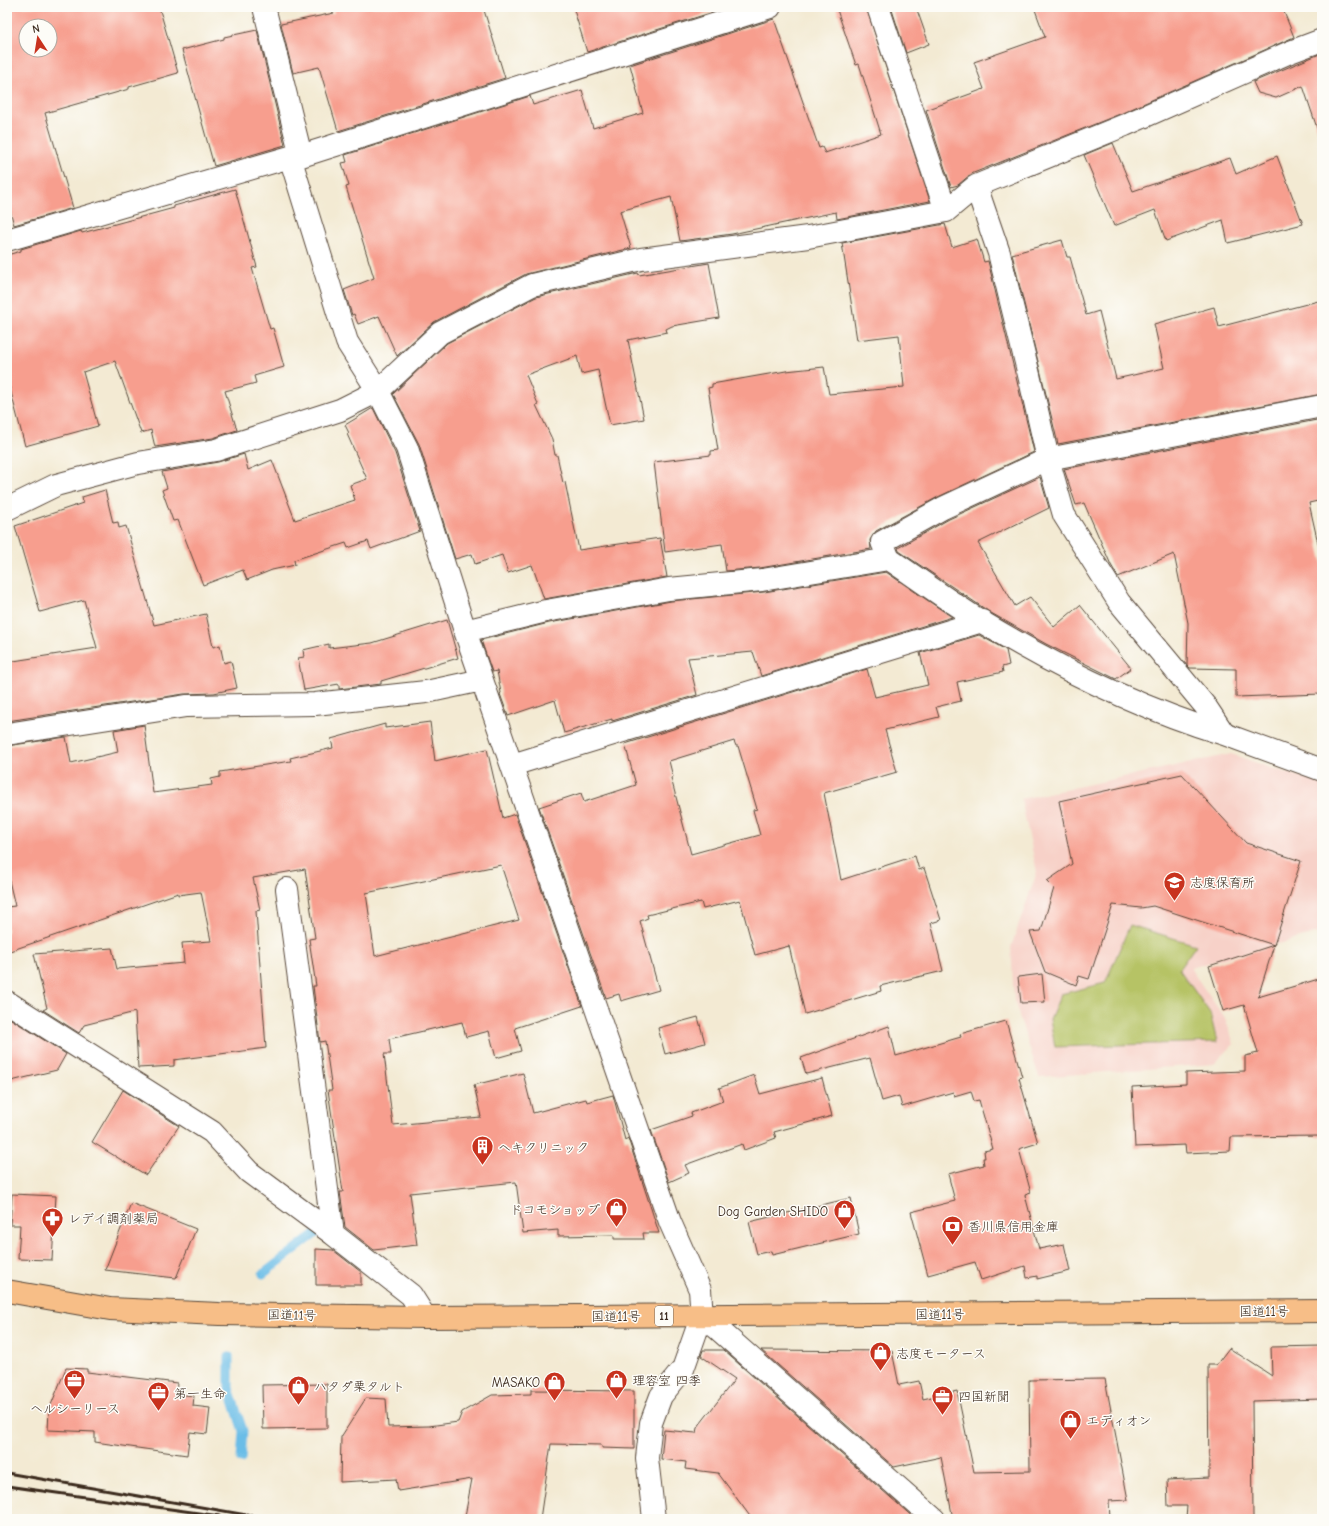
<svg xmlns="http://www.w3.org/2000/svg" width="1329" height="1526" viewBox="0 0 1329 1526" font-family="'Comic Neue','Klee One',sans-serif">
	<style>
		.built { fill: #f7d1c8 }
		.green { fill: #b6c365; stroke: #787642 }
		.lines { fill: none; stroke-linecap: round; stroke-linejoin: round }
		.stream { stroke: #6bbde7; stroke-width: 9 }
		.building { fill: #f79e8e; fill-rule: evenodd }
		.minor-casing { stroke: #574739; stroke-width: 24 }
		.highway-casing { stroke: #574739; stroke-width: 24 }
		.minor { stroke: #fff; stroke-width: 22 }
		.highway { stroke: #f7be87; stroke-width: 22 }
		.rail { stroke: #3b2a1e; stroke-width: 3 }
		.labels { text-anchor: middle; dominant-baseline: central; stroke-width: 3; stroke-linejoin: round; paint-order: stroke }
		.shield { fill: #fdfcf7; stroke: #75695f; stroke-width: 1 }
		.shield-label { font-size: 12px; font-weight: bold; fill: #3b2a1e }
		.poi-label { font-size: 13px; fill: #3b2a1e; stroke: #fdfcf7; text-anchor: start }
		.street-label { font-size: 13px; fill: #3b2a1e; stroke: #fdfcf7 }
	</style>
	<rect width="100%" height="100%" fill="#fdfcf7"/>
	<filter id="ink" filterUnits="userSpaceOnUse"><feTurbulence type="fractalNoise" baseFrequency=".025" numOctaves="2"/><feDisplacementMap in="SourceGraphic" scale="8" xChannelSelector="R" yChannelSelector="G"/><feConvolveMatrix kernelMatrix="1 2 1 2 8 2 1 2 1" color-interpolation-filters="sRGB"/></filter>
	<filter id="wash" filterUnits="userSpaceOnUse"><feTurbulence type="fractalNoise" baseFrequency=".012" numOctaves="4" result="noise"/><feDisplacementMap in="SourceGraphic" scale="16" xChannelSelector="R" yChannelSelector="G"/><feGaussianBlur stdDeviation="0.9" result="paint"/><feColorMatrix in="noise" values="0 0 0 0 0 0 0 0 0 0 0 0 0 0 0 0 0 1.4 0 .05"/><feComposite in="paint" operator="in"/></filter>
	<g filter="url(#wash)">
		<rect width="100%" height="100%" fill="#f3ead3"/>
		<path class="built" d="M1231,754L1274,769L1322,782V932L1190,968L1226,1020L1234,1044L1214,1064L1039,1077L1014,1000L1011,947L1037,872L1021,799Z"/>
		<path class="green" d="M1130,925L1196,945L1179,969L1210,1013L1217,1042L1055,1047L1050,1019L1061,994L1105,983Z"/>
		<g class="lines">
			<path class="stream" d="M263,1274L319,1231
				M229,1356V1388L243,1431L241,1459"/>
		</g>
		<g id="blocks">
			<path class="building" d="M7,7H159L178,73L129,87V89L45,113L73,208L14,225L7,199ZM26,26H50V50H26Z
				M332,7H483L505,78L338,131L319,67L293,73L281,24L334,13Z
				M573,7H729L587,52Z
				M836,7H866L930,201L837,219L836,212L732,234L680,241L671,197L620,211L631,248L526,274L434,322L397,356L379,316L358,324L354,314L352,315L344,290L374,278L346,187L349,186L342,163L347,162L345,155L530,96L533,105L582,90L593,128L643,113L630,65L774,19L819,148L822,147L825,153L881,134L859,64L856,65Z
				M891,7H916L929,44L906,53Z
				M1034,7H1282L1294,37L1120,114L971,174L958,185L951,187L926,110L984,89L974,62L1045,37Z
				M257,30L285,145L214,166L182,50L224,39V37Z
				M1322,53V131H1318L1303,86L1276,98L1258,93L1253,82Z
				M1113,143L1133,191L1230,158L1236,174L1277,156L1303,224L1228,243L1223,220L1166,241L1155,210L1114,226L1084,155Z
				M235,189L257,267L252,268L270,329L273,328L284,367L254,376L256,383L225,391L237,430L213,438L155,447L151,430L141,433L115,361L83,372L98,426L25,446L7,377V255L21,251V249L81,231L82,233L174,208V206Z
				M945,224L952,247L977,239L984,262L988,261L1034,452L938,497L876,531L870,540L871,549L760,568L726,571L722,544L665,552L654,462L711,455V451L718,450L708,388L712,387V384L786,371L824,367L829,394L904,387L899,335L857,340L842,243Z
				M1062,240L1067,257H1070L1086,315L1099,311L1116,379L1164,368L1154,324L1214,307L1219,327L1322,300V394L1058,444L1012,254Z
				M709,263L719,318L672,326L666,329L667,332L628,340L644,419L610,425L598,370L581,374L577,356L526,375L538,404L536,405L552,439L555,455H557L563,483L565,482L579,550L660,538L667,577L544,599L532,565L508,573L502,555L475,564L472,554L455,559L419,444L393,394L447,343L536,297L638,273L639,275Z
				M373,408L395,453L420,531L371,549L368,541L348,548L346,543L294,560L295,565L272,570L247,580L243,570L203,585L178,520L173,521L162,490L167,488L162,472L218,462L244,454L248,470L272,460L295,520L355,500L350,485L367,479L347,434L349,433L345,425Z
				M1322,419V500L1309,503L1322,561V694L1236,697V669L1190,668L1187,665L1188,623L1174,554L1118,577L1111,565L1084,503L1076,505L1064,469Z
				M1040,477L1049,508L978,543L1015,606L1030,597L1054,627L1080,605L1131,668L1116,679L1046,644L991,613L899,551L898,548L949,519Z
				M105,490L113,523L118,522L119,528L126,526L154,625L206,614L213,647L220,645L224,663L231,661L237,688L214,693L184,694L7,721V662L97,648L84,600L40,612L15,526L83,503L82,497Z
				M886,572L952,617L761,676L753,652L688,658L697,695L612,721V719L564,733L555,700L508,716L500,694L501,693L497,671L492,672L481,640L549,623L671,601L764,592Z
				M447,620L458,658L381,681V684L339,689V684L304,690L298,658L304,657L303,650L329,644V648L372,643Z
				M979,635L1006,650L1009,665L1002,667L1003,672L957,682L961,701L936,707L939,717L885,730L897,772L824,793L841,880L915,856L919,870L924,868L941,920L931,923L943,971L880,986L881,991L805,1014L789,946L755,955L740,900L703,909L701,902L647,915L648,918L640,921L659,990L621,1001L619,994L606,998L539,807L581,793L584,802L636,785L625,744L867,669L875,697L928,685L920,653ZM734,741L736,746H738L757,809L753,810L760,835L691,854L671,778L673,777L669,761Z
				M430,722L435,761L487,749L503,818L515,814L582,1006L515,1028L521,1051L496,1058L489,1031L466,1037L462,1022L389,1039L391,1054H384L393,1125L481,1117L474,1085L523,1073L533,1113L586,1099L587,1102L613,1095L625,1140L628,1138L659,1233H643L644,1239H614V1235L558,1236V1230L523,1233L516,1182L410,1193L417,1245L374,1250L345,1227L340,1192H343L328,1090H332L325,1041L320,1042L313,986H316L309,939L315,938L305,869L253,878L260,910L256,911L266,1048L174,1060V1066L138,1068L135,1012L84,1025L79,1033L43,1010L47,1008L34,954L112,948L117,969L184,963L182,943L211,941L201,892L178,895V893L7,952V907L15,906L7,872V746L66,737L71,763L118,752L114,730L144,725L153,793L212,785L211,779L220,777V772L291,761L290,758L333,748L331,739L385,724V728ZM501,865L519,920L375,956L366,893Z
				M1182,774L1246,843L1301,861L1274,945L1153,906L1141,908L1113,905L1089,979L1079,976L1076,985L1045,972L1030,932L1041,931L1054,888L1047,881L1072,864L1059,801Z
				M1274,945L1258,997L1322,978V1136L1231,1137L1230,1151L1186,1153L1185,1145L1135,1147L1132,1087L1186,1084V1073L1245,1071V1056L1258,1053L1244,1005L1223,1011L1209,966Z
				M1042,974L1045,1002L1021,1003L1018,977Z
				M698,1017L705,1043L665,1054L658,1028Z
				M11,1019L66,1054L57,1070L7,1082V1020Z
				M1006,1021L1022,1077L1019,1078L1038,1143L1019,1149L1031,1193L1025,1195L1039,1249L1064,1244L1070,1271L1037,1279V1276L1027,1278L1025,1266L981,1280L975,1262L928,1275L911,1212L955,1201L948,1174L984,1165L983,1158H985L984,1151L993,1149L979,1100L974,1101L971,1091L954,1096L953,1092L902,1107L899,1096L882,1101L870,1058L806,1074L801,1058L889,1026L896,1056L961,1037L960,1034Z
				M754,1075L760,1094L822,1078L832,1116L774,1132L776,1138L744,1150L742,1144L685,1165L689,1173L669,1182L651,1130L692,1116L691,1113L723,1101L719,1088Z
				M123,1090L179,1126L146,1175L92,1142Z
				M12,1194L56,1196L52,1260L18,1259L20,1225H10Z
				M851,1198L859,1234L772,1255L771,1251L757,1254L749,1222Z
				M131,1203L196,1229L176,1278L105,1270Z
				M316,1249L333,1250L361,1272V1285H316Z
				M1322,1346V1399L1252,1401L1253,1519H1186L1187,1506H1168L1167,1480L1209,1478L1208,1365H1216L1229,1348L1272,1376L1271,1347Z
				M703,1350H723L915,1519H752L718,1473L685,1469L686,1462L661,1459L664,1430L696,1433L697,1428L735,1379L701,1356Z
				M761,1350L892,1351L899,1385L919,1381L923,1399L957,1391L974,1472L1030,1471L1029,1380L1105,1379L1128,1500L1109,1501L1110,1519H953L941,1457L894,1467Z
				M66,1368L87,1369V1372L177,1383L176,1394L194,1396L193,1406L210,1408L207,1434L190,1432L187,1455L95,1442V1432L48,1430L49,1410Z
				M327,1384V1428L263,1429L262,1385Z
				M531,1390L634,1391V1449L602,1448V1445L551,1444L540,1519H483L465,1516L472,1479L398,1491L396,1479L340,1482L341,1437L366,1398L386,1399L388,1427L429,1426L458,1422L462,1412L492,1395L531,1394Z"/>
		</g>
	</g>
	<g filter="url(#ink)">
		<use href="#blocks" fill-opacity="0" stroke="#574739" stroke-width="1"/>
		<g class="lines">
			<defs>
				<path id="minor" d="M264,7L301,156
					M878,7L946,211
					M290,157L347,342L378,391L407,448L465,631L670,1222L700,1290L702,1315L683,1369L661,1396L651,1423L647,1458L654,1519
					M976,186L1125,125L1290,52L1322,40
					M7,240L290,157L301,156L770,7
					M7,509L56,485L138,463L216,450L340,410L378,391L440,333L532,285L641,259L808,237L946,211L976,186L999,253L1029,375L1048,459L1064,515L1119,602L1206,707L1224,734L1322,770
					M889,559C920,580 950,602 982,622C1058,668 1139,708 1224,734
					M465,631L546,611L669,589L762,580L889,559L882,542L943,508L1048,459L1322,406
					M7,734L186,706L315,704L426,692L482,680
					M512,765L982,621
					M287,889L333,1234
					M7,1002L212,1132L249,1172L333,1234L411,1295L425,1317
					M702,1315L934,1519"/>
				<path id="highway" d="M7,1291L110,1309L219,1314L425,1317L1322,1311"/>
			</defs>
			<use href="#minor" class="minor-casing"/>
			<use href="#highway" class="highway-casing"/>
			<use href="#minor" class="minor"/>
			<use href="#highway" class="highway"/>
			<path class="rail" d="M7,1473L270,1519
				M7,1486L220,1516"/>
		</g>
	</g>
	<defs>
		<symbol id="school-pin" viewBox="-11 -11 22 30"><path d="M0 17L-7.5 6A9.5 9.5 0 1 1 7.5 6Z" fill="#c8321e" stroke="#fdfcf7"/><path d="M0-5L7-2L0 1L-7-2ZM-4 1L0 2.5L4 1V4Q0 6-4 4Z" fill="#fff"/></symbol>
		<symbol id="building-pin" viewBox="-11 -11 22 30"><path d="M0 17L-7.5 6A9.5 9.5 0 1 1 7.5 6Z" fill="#c8321e" stroke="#fdfcf7"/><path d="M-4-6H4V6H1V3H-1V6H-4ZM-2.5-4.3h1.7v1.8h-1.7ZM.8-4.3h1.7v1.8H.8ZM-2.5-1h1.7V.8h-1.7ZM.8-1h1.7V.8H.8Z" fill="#fff"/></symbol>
		<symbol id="shop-pin" viewBox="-11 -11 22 30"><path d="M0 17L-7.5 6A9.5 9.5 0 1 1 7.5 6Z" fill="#c8321e" stroke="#fdfcf7"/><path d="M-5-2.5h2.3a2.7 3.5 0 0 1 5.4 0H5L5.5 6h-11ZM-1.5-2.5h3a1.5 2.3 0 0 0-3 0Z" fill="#fff"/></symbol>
		<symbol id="pharmacy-pin" viewBox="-11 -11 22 30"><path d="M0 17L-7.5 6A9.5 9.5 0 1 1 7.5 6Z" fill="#c8321e" stroke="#fdfcf7"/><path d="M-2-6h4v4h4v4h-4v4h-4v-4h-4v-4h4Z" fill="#fff"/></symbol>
		<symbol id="bank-pin" viewBox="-11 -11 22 30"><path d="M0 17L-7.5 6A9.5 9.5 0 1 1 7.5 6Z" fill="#c8321e" stroke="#fdfcf7"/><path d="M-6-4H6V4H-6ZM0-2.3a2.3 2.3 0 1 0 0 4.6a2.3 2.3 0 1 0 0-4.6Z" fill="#fff"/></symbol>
		<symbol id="office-pin" viewBox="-11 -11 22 30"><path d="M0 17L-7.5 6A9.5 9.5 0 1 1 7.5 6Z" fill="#c8321e" stroke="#fdfcf7"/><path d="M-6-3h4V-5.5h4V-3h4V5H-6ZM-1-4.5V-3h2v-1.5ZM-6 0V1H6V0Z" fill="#fff"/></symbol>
	</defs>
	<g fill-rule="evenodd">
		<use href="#school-pin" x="1162" y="870" width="25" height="34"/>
		<use href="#building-pin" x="470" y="1134" width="25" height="34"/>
		<use href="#shop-pin" x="604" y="1196" width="25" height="34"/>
		<use href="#shop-pin" x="832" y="1198" width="25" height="34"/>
		<use href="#pharmacy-pin" x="40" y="1206" width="25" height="34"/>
		<use href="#bank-pin" x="940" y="1214" width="25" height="34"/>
		<use href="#shop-pin" x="868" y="1340" width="25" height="34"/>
		<use href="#office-pin" x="62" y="1368" width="25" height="34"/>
		<use href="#shop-pin" x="604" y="1368" width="25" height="34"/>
		<use href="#shop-pin" x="542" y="1370" width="25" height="34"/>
		<use href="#shop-pin" x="286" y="1374" width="25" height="34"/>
		<use href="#office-pin" x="146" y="1380" width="25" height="34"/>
		<use href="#office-pin" x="930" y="1384" width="25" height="34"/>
		<use href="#shop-pin" x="1058" y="1408" width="25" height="34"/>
	</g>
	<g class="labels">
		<rect class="shield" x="655" y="1306" width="18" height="20" rx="3"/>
		<g class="shield-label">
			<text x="664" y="1316">11</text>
		</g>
		<g class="poi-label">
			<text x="1190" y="882">志度保育所</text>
			<text x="498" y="1147">ヘキクリニック</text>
			<text x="600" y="1209" text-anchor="end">ドコモショップ</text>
			<text x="828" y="1211" text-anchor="end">Dog Garden SHIDO</text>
			<text x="68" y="1218">レデイ調剤薬局</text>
			<text x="968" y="1226">香川県信用金庫</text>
			<text x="896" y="1353">志度モータース</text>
			<text x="632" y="1380">理容室 四季</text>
			<text x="540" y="1382" text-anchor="end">MASAKO</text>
			<text x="314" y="1386">ハタダ栗タルト</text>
			<text x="174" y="1393">第一生命</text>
			<text x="958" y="1396">四国新聞</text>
			<text x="75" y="1408" text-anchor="middle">ヘルシーリース</text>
			<text x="1086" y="1420">エディオン</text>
		</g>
		<g class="street-label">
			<text x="1264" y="1311">国道11号</text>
			<text x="940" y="1314">国道11号</text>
			<text transform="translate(292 1315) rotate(1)">国道11号</text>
			<text x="616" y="1316">国道11号</text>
		</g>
	</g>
	<rect width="1329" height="1526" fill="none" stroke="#fdfcf7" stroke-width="24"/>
	<g transform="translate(38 38) rotate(348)"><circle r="19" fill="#fdfcf7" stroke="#afa8a0"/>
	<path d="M0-3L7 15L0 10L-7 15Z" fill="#c8321e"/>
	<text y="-6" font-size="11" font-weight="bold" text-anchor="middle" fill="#3b2a1e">N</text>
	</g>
</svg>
